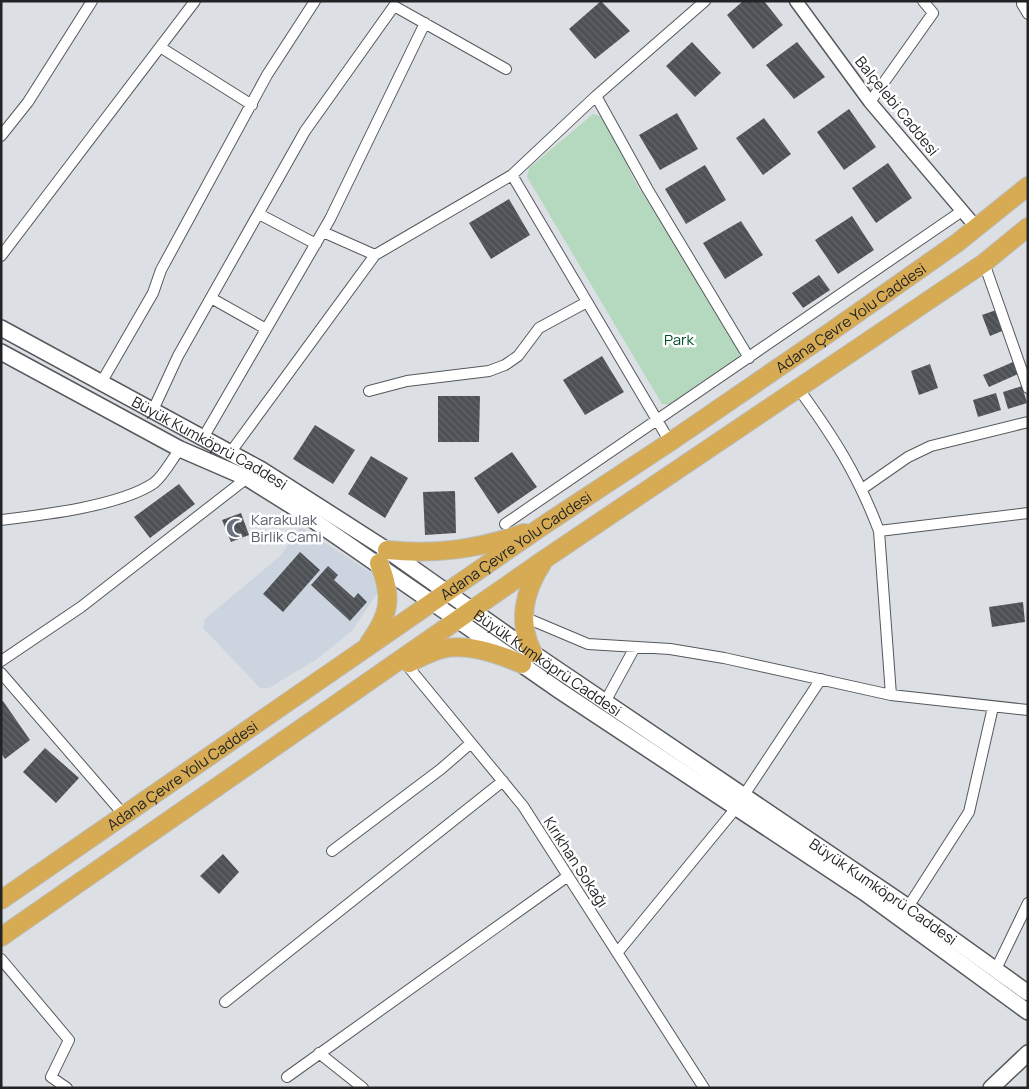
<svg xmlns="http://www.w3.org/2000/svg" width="1029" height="1089" viewBox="0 0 1029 1089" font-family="Manrope,sans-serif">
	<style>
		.built { fill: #ccd5df }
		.park { fill: #b5d9be }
		.building { fill: url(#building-back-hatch) }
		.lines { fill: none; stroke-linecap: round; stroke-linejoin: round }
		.minor-casing { stroke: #55585c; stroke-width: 12 }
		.tertiary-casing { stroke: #55585c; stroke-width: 15 }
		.secondary-casing { stroke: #55585c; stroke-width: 18 }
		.trunk-casing { stroke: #bcbdbe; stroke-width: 20 }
		.minor { stroke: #fff; stroke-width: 10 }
		.tertiary { stroke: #fff; stroke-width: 12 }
		.secondary { stroke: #fff; stroke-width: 15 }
		.trunk { stroke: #d6ab54; stroke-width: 18 }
		.labels { text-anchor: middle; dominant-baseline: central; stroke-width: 5; stroke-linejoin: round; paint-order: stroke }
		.street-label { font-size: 15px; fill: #212325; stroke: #fff }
		.park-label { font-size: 15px; fill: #024e26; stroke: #fff }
		.worship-label { font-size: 15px; fill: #5b616d; stroke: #fff; text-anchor: start }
	</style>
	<defs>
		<pattern id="building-back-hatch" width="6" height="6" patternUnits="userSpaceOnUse" patternTransform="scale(1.25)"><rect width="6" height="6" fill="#4d5054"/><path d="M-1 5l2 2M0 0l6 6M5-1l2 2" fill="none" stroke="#636669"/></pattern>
	</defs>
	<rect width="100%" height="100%" fill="#dce0e4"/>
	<path class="built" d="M301,527L372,573L378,592L352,631L317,659L269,688H260L203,628L205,619L280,556Z"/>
	<path class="park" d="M593,114L606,118L634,180L741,346L738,360L673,405L662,404L527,177L529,168Z"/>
	<path class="building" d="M601,1L630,31L595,59L569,29Z
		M743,1H764L783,25L753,49L727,15Z
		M692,42L721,73L695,97L666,66Z
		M797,42L825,77L794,99L766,65Z
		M849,109L876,147L844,170L817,132Z
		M677,113L698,149L660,170L639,135Z
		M764,118L791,154L763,175L736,138Z
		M888,163L912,198L876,223L852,188Z
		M705,165L726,200L686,224L665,189Z
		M509,199L530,235L491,259L469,223Z
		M852,216L874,250L838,274L815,240Z
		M741,221L763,255L725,279L703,243Z
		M819,275L830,290L803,308L792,293Z
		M999,309L1007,329L990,336L982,315Z
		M602,356L624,392L585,415L563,380Z
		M1013,362L1018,374L989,387L983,375Z
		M930,364L938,388L919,395L911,371Z
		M1022,386L1027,403L1008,409L1003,392Z
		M996,393L1001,410L978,417L973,400Z
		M438,396H480L479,442H438Z
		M315,425L355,450L333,484L293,459Z
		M512,452L537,487L498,514L474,478Z
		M371,456L408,478L385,518L348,494Z
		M179,484L195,504L150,538L134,517Z
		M455,491L456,533L425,535L423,492Z
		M241,513L249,535L231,542L222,520Z
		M300,552L320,570L283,612L263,594Z
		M328,566L338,575L334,580L354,598L358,593L367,602L350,621L311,585Z
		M1023,602L1025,622L992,627L989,607Z
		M3,701L30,740L5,759L1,753V702Z
		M45,748L79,778L56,803L23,772Z
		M223,854L239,872L219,894L200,876Z"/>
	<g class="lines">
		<defs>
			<path id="minor" d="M1022,4L1028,14
				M160,47L252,105
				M596,96L648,190L749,358
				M870,102L933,13L923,1
				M1,136L28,102L92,1
				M512,175L670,442
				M259,214L316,244
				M323,232L375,255
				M1,256L195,1
				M984,263L1028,388
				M211,298L266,329
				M101,383L153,293L161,270L267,75L315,1
				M798,388C833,436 858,475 879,531
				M369,391L407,381L489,371L505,365L518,356L539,328L587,302
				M153,410L178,356L305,131L394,6L506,69
				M203,438L330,219L425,23
				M230,453L375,255L512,175L596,96L705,1
				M862,489L908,457L931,446L1028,422
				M1,520C43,515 120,506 154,483C164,475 172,459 180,449
				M505,524L962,211
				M524,617L588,644L670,649L724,658L891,695L1028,710
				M1,661L81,607L247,478
				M406,664L523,806L704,1088
				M1,673L124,815
				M891,695L879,531L1028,513
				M605,702L635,647
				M744,795L821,679
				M332,851L441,769L471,743
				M908,907L969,812L993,707
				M617,953L736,808
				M1,959L69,1040L51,1077L67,1088
				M996,969L1028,903
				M225,1002L503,781
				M319,1053L363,1088
				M287,1077L568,876"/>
			<path id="tertiary" d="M796,1L870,102L976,227"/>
			<g id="secondary">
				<path id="s1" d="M1,328L262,470L387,550L533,653L908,907L1028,993"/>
				<path d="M1,352L180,449L247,478L303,513L560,691L865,893L1028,1012"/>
				<path d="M991,1088L1028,1053"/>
			</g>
			<g id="trunk">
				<path d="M387,550C436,555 478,549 524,533"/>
				<path d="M369,643C390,614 393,597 379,563"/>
				<path d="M533,653C517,623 524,591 542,564"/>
				<path d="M409,663C420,658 430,652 442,649C468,643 498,654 522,664"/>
				<path id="s2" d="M1,900L547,523L670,442L829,333L957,243L1028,186"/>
				<path d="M1,937L545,559L984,263L1028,227"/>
			</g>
		</defs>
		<use href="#minor" class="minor-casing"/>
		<use href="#tertiary" class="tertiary-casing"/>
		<use href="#secondary" class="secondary-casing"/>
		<use href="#trunk" class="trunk-casing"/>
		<use href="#minor" class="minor"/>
		<use href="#tertiary" class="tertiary"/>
		<use href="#secondary" class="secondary"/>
		<use href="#trunk" class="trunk"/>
	</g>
	<defs>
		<symbol id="mosque-bare" viewBox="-9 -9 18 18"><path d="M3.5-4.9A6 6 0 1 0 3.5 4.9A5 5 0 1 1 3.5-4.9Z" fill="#6b7280" stroke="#fff" stroke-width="2.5" paint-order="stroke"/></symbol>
	</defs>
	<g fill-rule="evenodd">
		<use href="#mosque-bare" x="222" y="514" width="28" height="28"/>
	</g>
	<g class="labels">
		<g class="street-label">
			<text transform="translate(897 106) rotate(51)">Balçelebi Caddesi</text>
			<text stroke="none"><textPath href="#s2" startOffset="1030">Adana Çevre Yolu Caddesi</textPath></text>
			<text stroke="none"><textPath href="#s1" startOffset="238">Büyük Kumköprü Caddesi</textPath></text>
			<text stroke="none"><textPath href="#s2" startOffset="625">Adana Çevre Yolu Caddesi</textPath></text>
			<text stroke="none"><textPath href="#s1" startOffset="642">Büyük Kumköprü Caddesi</textPath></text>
			<text stroke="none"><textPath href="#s2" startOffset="220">Adana Çevre Yolu Caddesi</textPath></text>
			<text transform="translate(576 862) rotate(57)">Kırıkhan Sokağı</text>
			<text stroke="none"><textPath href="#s1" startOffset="1048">Büyük Kumköprü Caddesi</textPath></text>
		</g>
		<g class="park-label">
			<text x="679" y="339">Park</text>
		</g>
		<g class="worship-label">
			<text x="251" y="519">Karakulak<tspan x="251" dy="17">Birlik Cami</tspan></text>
		</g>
	</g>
	<rect width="1029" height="1089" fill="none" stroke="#212325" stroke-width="5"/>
</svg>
